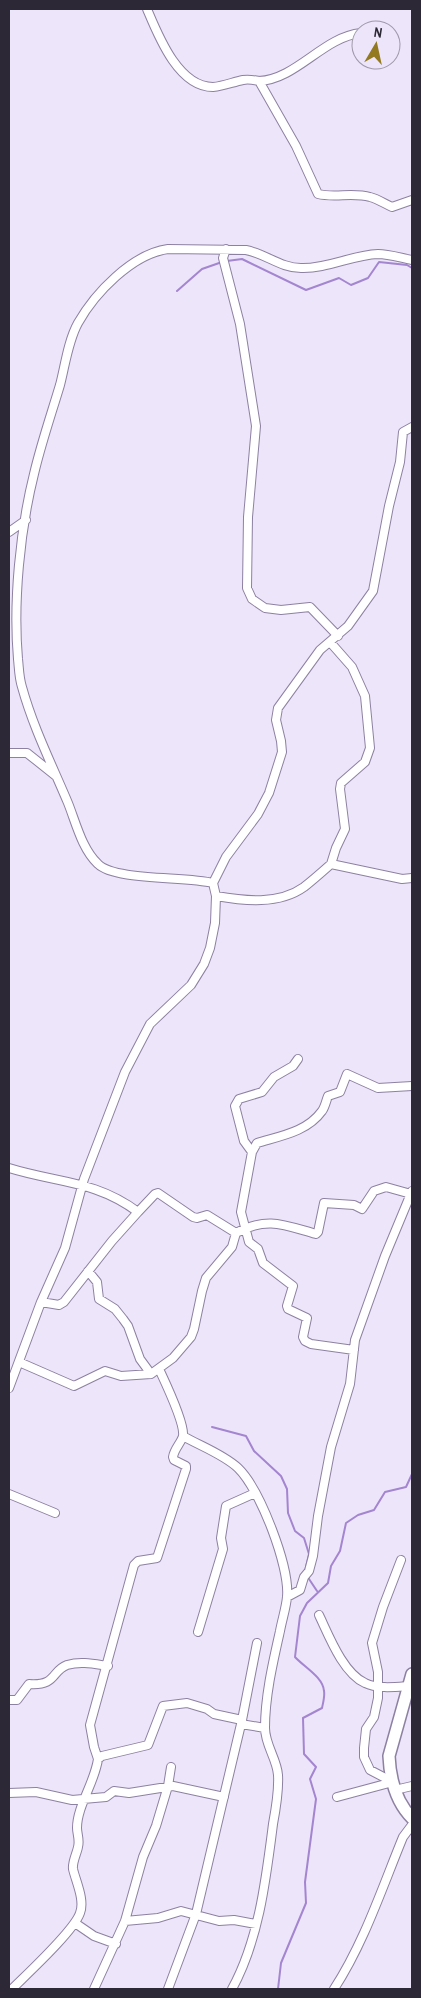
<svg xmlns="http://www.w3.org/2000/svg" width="421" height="1998" viewBox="0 0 421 1998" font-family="'Archivo Narrow',sans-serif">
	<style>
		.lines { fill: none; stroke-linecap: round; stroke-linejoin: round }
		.stream { stroke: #a485d0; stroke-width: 2 }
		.street-casing { stroke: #8d81a1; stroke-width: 10 }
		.secondary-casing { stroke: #8d81a1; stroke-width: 14 }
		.street { stroke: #fff; stroke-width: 8 }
		.secondary { stroke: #fff; stroke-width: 11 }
	</style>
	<rect width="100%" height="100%" fill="#ede5fa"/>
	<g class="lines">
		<path class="stream" d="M227,261L242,259L306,290L339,278L351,285L368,278L379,262L407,265L412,268
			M177,291L202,269L222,262
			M212,1427L246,1436L254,1451L281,1476L287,1489L288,1513L295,1531L304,1538L309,1554L305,1571
			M307,1576L317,1591
			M278,1989L281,1963L306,1903L305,1882L316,1799L310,1779L316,1767L304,1754L303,1718L322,1708C323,1703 325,1696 324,1691C323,1677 304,1667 295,1657L300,1616L307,1603L328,1583L331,1566L340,1551L346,1523L358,1515L374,1510L385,1492L406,1487L412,1474"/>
		<defs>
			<path id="street" d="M147,9C158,35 178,87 213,87C224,86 233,82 243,80C248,79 254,80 259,81L296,146L318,194C335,198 353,192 370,197C378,199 385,204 392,207L412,200
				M259,81C297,79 323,37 361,33
				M226,249L223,258L240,324L256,426L248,517L247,588L252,599L265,608L281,610L310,607L338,636
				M9,532L26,520
				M330,642L352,667L365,696L370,748L365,762L341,783L340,789L345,829L336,848L331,864
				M9,753H27L56,776
				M213,883L226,857L258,814L269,793L282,752L281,741L276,720L278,708L320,650L348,626L373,591L389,506L400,462L403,432L412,427
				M216,896C244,901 279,905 304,887C313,880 322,872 331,864L402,879L412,878
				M252,1152L244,1141L235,1106L239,1099L262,1092L274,1077L293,1066L298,1059
				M9,1168C57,1183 95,1180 138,1212L155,1194L158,1193L193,1217L197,1218L207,1215L236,1233C268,1216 284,1225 316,1234L318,1232L324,1203L354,1205L362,1209L374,1191L386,1187L411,1194
				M88,1271L97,1282L99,1299L115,1309L123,1319L128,1326L140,1359L151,1374
				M41,1302L59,1305L64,1302L112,1241L138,1212
				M354,1350L311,1344L305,1341L303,1337L307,1318L288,1309L287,1306L293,1286L263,1263L258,1249L249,1242L241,1212L252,1152L257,1143C280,1136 307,1132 322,1111C325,1107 326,1101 328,1096L340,1092L347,1074L378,1088L412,1086
				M19,1362L74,1386L105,1371L121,1376L151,1374L173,1358L191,1337L194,1329L202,1291L206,1278L232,1247L236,1233
				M9,1388L41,1302L65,1248L84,1179L125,1072L150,1024L191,985L204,964L210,948L215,923L216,896L213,883C186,876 115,881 98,864C82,849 76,823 68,803C52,765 33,727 22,687C19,678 19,668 18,659C13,602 20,530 34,474C41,444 51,415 60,385C65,366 68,341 78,323C95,293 132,254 168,249L246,250C266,254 281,268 301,268C327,269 352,255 378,254C389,254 401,258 412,260
				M183,1436C200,1446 223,1454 238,1468C260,1489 290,1567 287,1597C286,1608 282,1620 280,1631C273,1662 265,1696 265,1728C265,1745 277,1759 278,1775C279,1791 276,1808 273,1824C266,1879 259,1940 232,1989
				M9,1494L55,1513
				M287,1597L300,1590L304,1577L309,1571L313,1556L318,1516L331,1447L350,1384L355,1340L385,1256L412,1191
				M319,1615C329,1636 343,1673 365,1683C377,1689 395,1687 408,1686
				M198,1632L223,1549L221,1538L226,1506L255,1493
				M9,1700H17L29,1684C57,1686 51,1671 67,1665C81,1661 94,1664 108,1666
				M241,1724L265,1728
				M98,1759L94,1747L90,1725L134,1565L138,1561L157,1558L186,1469V1466L174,1460L173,1457C174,1449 181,1443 183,1436C185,1423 165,1382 159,1369
				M393,1782L370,1770L364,1757V1748L366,1729L374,1717L378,1698V1672L372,1643L383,1607L401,1560
				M395,1790L412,1786
				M9,1793L36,1792L72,1800L106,1797L114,1791L129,1793L173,1786L224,1797
				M337,1797L393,1782
				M125,1921L158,1918L181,1911L219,1921L234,1920L256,1924
				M75,1923L94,1936L116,1944
				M12,1989C27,1974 74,1931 80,1913C85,1900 76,1882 73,1869C72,1862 77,1853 78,1847C80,1840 77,1834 77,1828C77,1806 95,1782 98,1759L102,1756L148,1745L163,1706L187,1703L207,1709L214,1714L242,1720
				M94,1989L125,1921L143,1857L156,1826L168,1786L171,1767
				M168,1989L196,1914L242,1720L257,1643
				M334,1989C364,1943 382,1888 403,1837L412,1825"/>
			<path id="secondary" d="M412,1674L389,1756C390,1778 396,1802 412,1818"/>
		</defs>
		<use href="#street" class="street-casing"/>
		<use href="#secondary" class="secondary-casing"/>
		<use href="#street" class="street"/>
		<use href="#secondary" class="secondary"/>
	</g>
	<rect width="421" height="1998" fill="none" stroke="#2d2835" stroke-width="20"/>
	<g transform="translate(376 45) rotate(9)"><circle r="24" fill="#ede5fa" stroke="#a099ab"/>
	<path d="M0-4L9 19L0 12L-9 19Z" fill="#937a21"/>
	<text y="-8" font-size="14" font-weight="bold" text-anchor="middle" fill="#2d2835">N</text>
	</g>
</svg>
